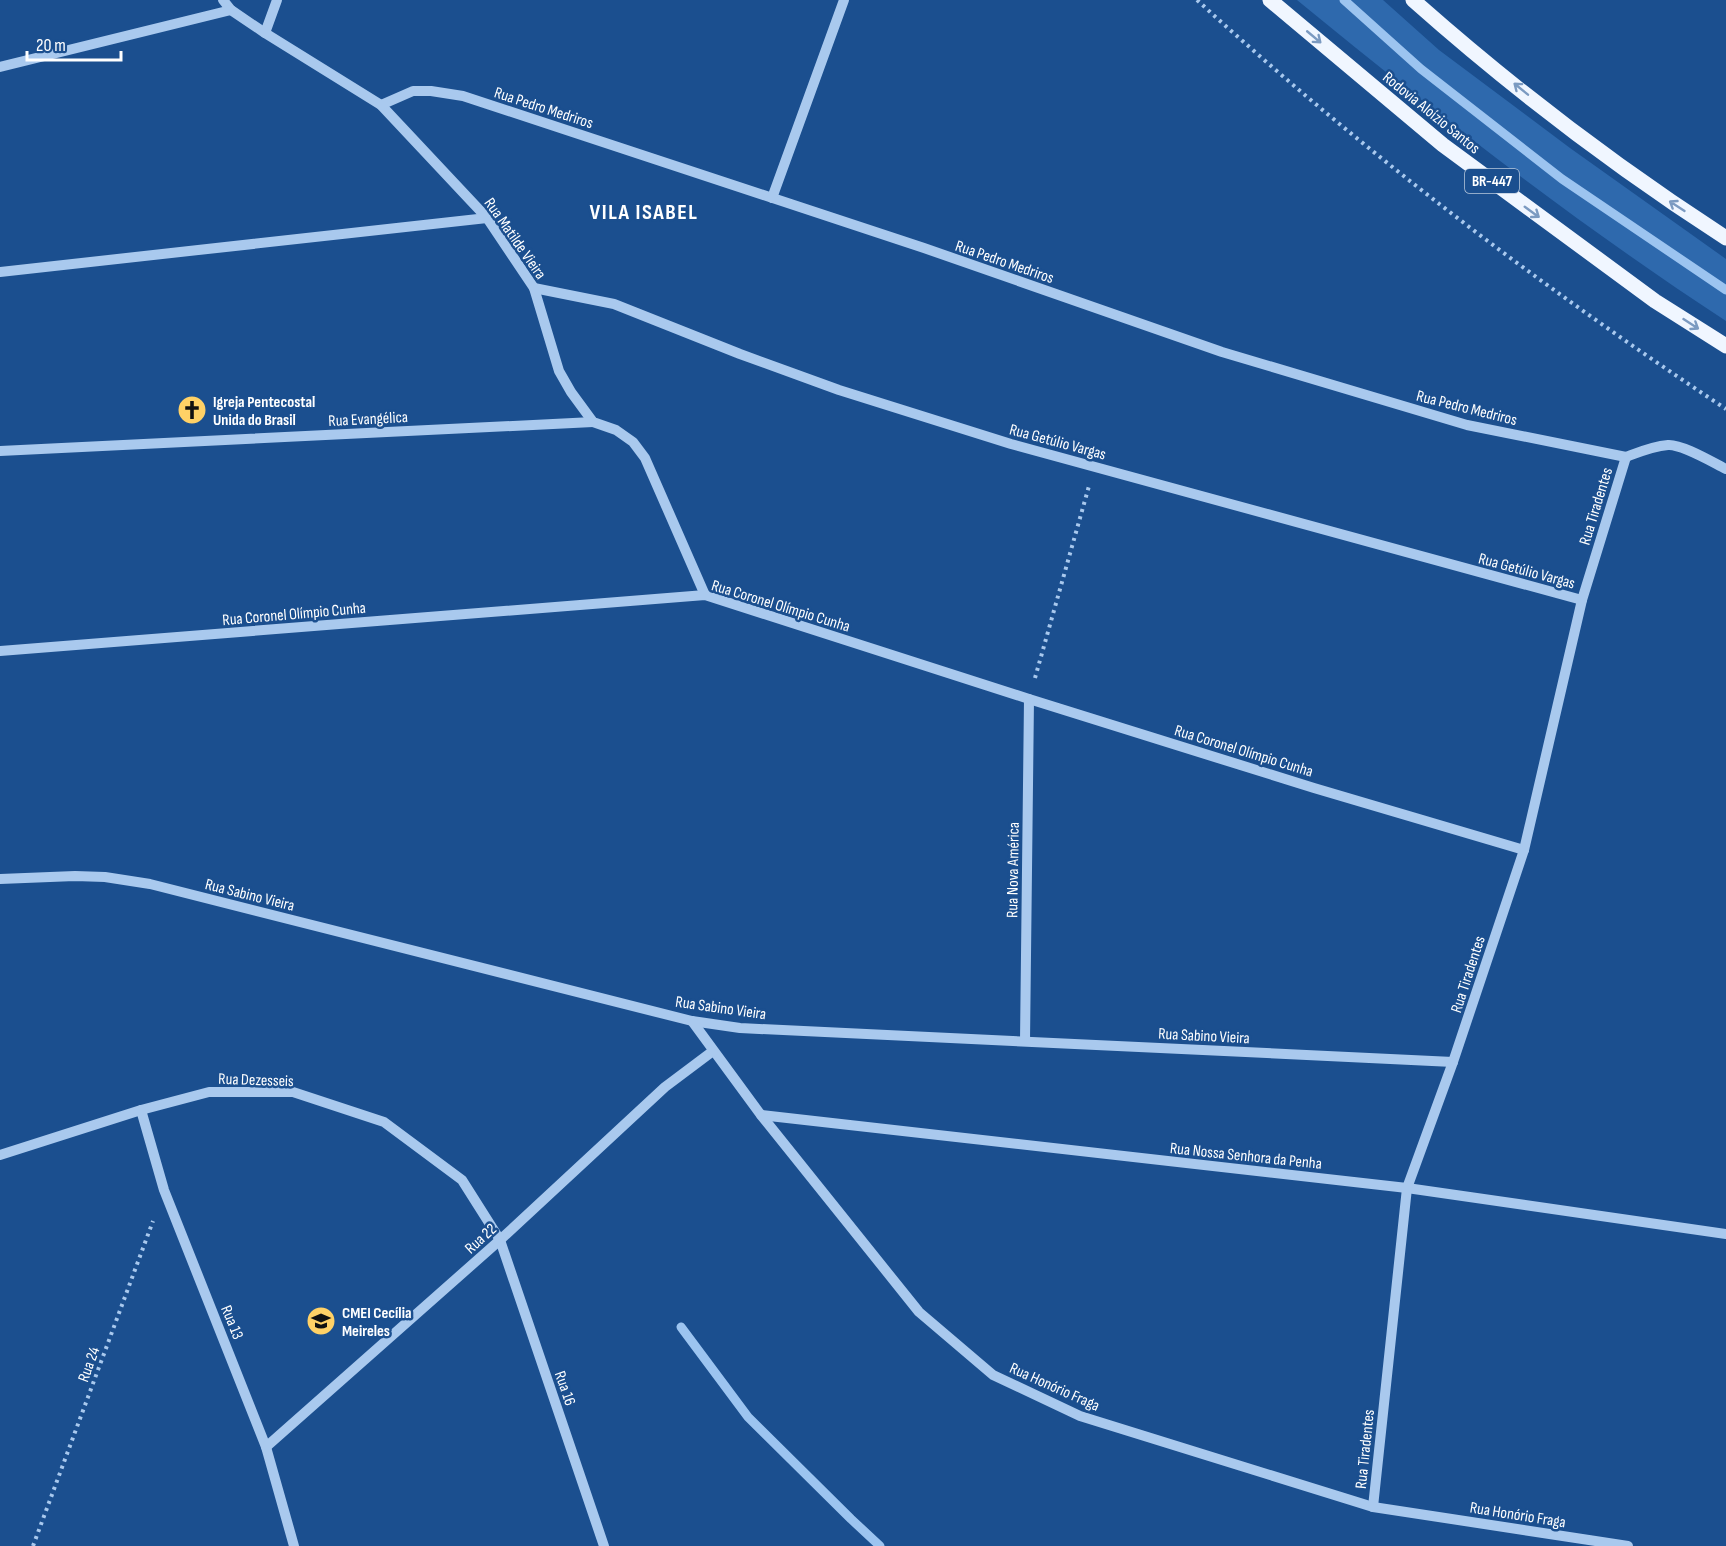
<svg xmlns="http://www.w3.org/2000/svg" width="1726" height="1546" font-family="'Sofia Sans Condensed',sans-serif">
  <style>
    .green { fill: #2e69ad }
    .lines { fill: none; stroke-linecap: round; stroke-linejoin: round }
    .stream { stroke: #9cc4f0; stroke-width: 9 }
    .path { stroke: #a9c9ee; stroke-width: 4; stroke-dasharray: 3 4.5; stroke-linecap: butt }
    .minor { stroke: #a9c9ee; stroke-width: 10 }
    .major { stroke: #f0f6ff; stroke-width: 15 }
    .oneway { stroke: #7b9ac1 }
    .labels { text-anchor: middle; stroke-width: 5; stroke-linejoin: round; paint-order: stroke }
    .shield { fill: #1b4f8f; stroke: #bbcadd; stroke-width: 1.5 }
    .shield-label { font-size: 15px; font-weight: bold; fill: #fff }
    .street-label { font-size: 16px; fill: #fff; stroke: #1b4f8f }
    .poi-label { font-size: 16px; font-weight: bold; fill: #fff; stroke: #1b4f8f; text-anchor: start }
    .district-label { font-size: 22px; font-weight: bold; letter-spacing: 1.5px; fill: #fff; stroke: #1b4f8f }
  </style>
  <rect width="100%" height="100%" fill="#1b4f8f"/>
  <path class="green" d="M1297,0H1383L1439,50L1570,148L1726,259V321C1576,223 1435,113 1297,0Z"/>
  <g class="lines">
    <g class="stream">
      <polyline points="1344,0 1421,69 1562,179 1726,290"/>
      <polyline points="681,1327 748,1417 851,1519 880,1546"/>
    </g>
    <g class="path">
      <path d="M1197,0C1362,151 1540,286 1726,409"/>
      <polyline points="1035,678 1089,486"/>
      <polyline points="33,1546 153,1221"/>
    </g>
    <g class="minor">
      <polyline points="223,0 231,10 265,33 381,105 487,218 534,288 559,371 571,392 593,422 616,430 633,442 645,458 705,595"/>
      <polyline points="265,33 277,0"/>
      <polyline points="0,67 231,10"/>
      <polyline points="381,105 413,91 431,91 463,96 924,248 1222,352 1467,425 1626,457"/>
      <polyline points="772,198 844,0"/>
      <polyline points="0,272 487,218"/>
      <polyline points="534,288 614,304 740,354 839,390 1011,444 1582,600"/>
      <polyline points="0,451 593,422"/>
      <path d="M1626,457C1639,452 1653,446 1668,445C1682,444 1712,462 1726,469"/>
      <polyline points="0,651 705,595 1029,699 1314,788 1524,850"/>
      <polyline points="0,879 75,876 105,877 150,884 692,1021 740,1028 1453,1062"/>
      <polyline points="692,1021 761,1115 919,1312 993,1375 1080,1416 1373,1507 1628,1546"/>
      <polyline points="1025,1041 1029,699"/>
      <polyline points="141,1110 164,1190 266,1447 294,1546"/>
      <polyline points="761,1115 1407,1188 1726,1234"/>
      <polyline points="0,1155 141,1110 209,1092 293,1092 384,1122 462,1180 500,1240 604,1546"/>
      <polyline points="266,1447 500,1240 665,1087 713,1051"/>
      <polyline points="1373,1507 1407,1188 1453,1062 1524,850 1582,600 1626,457"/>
    </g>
    <g class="major">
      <polyline points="1270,0 1443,145 1655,301 1726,346"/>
      <path d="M1413,0C1511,87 1616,167 1726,238"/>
    </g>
  </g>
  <defs><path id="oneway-shaft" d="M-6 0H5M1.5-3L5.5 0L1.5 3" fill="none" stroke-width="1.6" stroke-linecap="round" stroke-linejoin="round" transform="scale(1.5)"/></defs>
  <g class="oneway">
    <use href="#oneway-shaft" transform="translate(1314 37) rotate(40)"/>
    <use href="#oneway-shaft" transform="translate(1521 89) rotate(-141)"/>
    <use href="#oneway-shaft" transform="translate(1677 206) rotate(-147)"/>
    <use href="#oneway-shaft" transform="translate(1532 212) rotate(36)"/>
    <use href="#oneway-shaft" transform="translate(1691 324) rotate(33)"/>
  </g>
  <defs>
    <g id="church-disc" transform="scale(1.5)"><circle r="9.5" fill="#ffd166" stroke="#1b4f8f"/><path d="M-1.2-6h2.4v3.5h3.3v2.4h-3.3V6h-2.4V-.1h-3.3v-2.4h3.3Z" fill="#111"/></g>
    <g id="school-disc" transform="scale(1.5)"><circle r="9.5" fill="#ffd166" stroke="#1b4f8f"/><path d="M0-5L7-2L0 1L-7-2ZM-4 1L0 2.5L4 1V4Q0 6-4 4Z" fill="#111"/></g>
  </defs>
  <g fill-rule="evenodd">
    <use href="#church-disc" x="192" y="410"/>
    <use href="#school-disc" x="321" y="1321"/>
  </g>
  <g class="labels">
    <rect class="shield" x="1465" y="169" width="54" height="24" rx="4.5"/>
    <g class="shield-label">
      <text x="1492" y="186">BR-447</text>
    </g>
    <g class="street-label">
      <text transform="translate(544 107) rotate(18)" y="6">Rua Pedro Medriros</text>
      <text transform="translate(1432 112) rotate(39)" y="6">Rodovia Aloízio Santos</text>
      <text transform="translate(516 238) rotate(55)" y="6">Rua Matilde Vieira</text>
      <text transform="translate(1005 261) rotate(19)" y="6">Rua Pedro Medriros</text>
      <text transform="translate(1467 407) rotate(14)" y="6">Rua Pedro Medriros</text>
      <text transform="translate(368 418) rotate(-3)" y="6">Rua Evangélica</text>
      <text transform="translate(1058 441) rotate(15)" y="6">Rua Getúlio Vargas</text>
      <text transform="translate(1595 506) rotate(-73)" y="6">Rua Tiradentes</text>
      <text transform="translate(1527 570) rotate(15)" y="6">Rua Getúlio Vargas</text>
      <text transform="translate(781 605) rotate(17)" y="6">Rua Coronel Olímpio Cunha</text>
      <text transform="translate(294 613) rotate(-5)" y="6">Rua Coronel Olímpio Cunha</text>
      <text transform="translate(1244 750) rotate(17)" y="6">Rua Coronel Olímpio Cunha</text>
      <text transform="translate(1012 870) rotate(-89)" y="6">Rua Nova América</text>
      <text transform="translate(250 894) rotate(14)" y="6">Rua Sabino Vieira</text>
      <text transform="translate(1467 974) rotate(-72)" y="6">Rua Tiradentes</text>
      <text transform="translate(721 1007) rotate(8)" y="6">Rua Sabino Vieira</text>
      <text transform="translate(1204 1035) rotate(3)" y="6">Rua Sabino Vieira</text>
      <text transform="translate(256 1079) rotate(2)" y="6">Rua Dezesseis</text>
      <text transform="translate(1246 1155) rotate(6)" y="6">Rua Nossa Senhora da Penha</text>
      <text transform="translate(480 1238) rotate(-42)" y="6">Rua 22</text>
      <text transform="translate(233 1322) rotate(68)" y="6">Rua 13</text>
      <text transform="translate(88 1364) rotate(-70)" y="6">Rua 24</text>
      <text transform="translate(1055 1386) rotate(24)" y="6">Rua Honório Fraga</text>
      <text transform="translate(566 1388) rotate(71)" y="6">Rua 16</text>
      <text transform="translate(1364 1449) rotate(-84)" y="6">Rua Tiradentes</text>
      <text transform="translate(1518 1514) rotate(9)" y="6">Rua Honório Fraga</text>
    </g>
    <g class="poi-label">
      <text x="213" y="407">Igreja Pentecostal<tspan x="213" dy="18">Unida do Brasil</tspan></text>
      <text x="342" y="1318">CMEI Cecília<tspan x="342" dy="18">Meireles</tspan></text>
    </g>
    <g class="district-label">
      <text x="644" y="219">VILA ISABEL</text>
    </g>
  </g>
  <path d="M27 51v9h94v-9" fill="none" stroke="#ffffff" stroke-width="3"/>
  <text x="36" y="51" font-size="18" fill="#ffffff" stroke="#1b4f8f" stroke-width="4.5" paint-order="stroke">20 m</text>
</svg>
